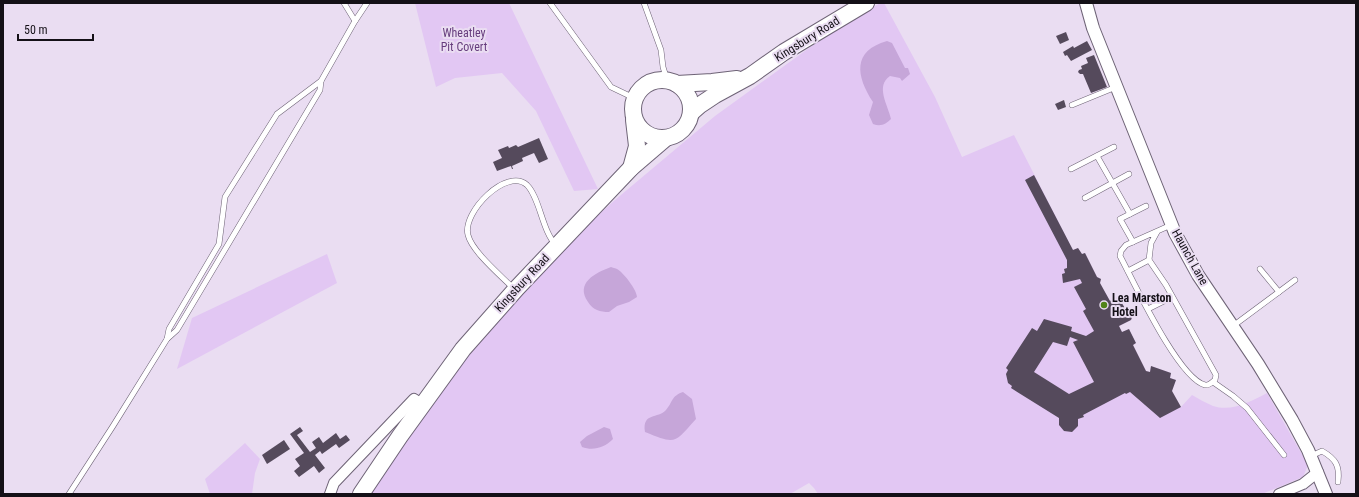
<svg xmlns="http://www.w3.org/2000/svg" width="1359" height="497" font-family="'Roboto Condensed',sans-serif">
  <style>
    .green { fill: #e2c7f3 }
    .water { fill: #c6a6d9 }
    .building { fill: #554a5c; fill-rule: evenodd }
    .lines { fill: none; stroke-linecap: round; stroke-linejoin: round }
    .service-casing { stroke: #6e6376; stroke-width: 6 }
    .minor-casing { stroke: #6e6376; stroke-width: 12 }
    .tertiary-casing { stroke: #6e6376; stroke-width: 14 }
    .primary-casing { stroke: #6e6376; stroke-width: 18 }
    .service { stroke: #fff; stroke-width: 5 }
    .minor { stroke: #fff; stroke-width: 10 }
    .tertiary { stroke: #fff; stroke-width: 12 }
    .primary { stroke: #fff; stroke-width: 16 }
    .poi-dot { fill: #518419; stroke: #eaddf2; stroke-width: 1.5 }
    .labels { text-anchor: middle; stroke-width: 4; stroke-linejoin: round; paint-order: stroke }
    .park-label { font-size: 12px; fill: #663d7d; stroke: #eaddf2 }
    .street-label { font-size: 12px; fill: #141017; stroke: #eaddf2 }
    .poi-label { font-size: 12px; font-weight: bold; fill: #141017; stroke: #eaddf2; text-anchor: start }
  </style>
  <rect width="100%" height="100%" fill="#eaddf2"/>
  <g class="green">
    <polygon points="415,3 509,3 598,189 574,191 536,111 502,73 455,78 436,87"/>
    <path d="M880,3H884L935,97L962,157L1014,135L1073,250L1078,248L1082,254L1085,253L1097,277L1101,279L1100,283L1110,301L1118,297L1128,313L1133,315L1131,320L1119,326L1122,332L1129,329L1136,343L1133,345L1146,371L1150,372L1151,366L1171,373L1170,378L1176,380L1172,391L1181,407L1192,395C1199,399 1206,403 1213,406C1232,412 1250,402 1267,393L1308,465L1303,477L1262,494H818L814,488L809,483L790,494H371L384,474L407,434L472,350L566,244L615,200L715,116L816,43Z"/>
    <polygon points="327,254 337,283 177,369 192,318"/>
    <polygon points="245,443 260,459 255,473 252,494 210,494 205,479"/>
  </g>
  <g class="water">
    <path d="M887,41L892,43L905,68H908L910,74L902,81L900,78L890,76C875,86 888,105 891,119C886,124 881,127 873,124L869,115L873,102C856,76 852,51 887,41Z"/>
    <path d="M611,267C612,268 616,268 617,269C623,272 637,290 637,297L629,302L617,306L609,312C600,312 593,310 588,302C575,283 595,273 611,267Z"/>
    <path d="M683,392L692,399L696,419C674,443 677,445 645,432C642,412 658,419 666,410C673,402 671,396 683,392Z"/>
    <path d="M604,427L610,429L613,439C604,448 593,451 582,447L580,442L587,436Z"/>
  </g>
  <g class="building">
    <polygon points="1066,32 1069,40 1060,44 1056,36"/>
    <polygon points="1087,41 1092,50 1071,61 1067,55 1065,56 1063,52 1073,46 1074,48"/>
    <polygon points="1094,55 1107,87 1091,93 1083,74 1080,74 1078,72 1079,70 1082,69 1081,66 1088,63 1086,58"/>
    <polygon points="1064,100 1066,107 1058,110 1055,104"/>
    <polygon points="539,138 548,159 539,163 534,153 522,158 523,161 512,166 513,169 512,169 511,166 497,171 493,162 502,158 498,150 508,146 509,148 516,145 518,147"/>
    <path d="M1034,175L1073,250L1078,248L1082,254L1085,253L1097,277L1101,279L1100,283L1110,301L1118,297L1128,313L1133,315L1131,320L1119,326L1122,332L1129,329L1136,343L1133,345L1146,371L1150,372L1151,366L1171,373L1170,378L1176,380L1172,391L1181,407L1160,418L1130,392L1126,394L1125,393L1083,415L1084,417L1078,419V426L1072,432L1064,431L1059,425V418L1011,388L1012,386L1008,383L1006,374L1008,370L1006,368L1032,328L1037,331L1044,319L1072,327L1071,331L1086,336L1094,331L1083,311L1086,309L1074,287L1082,283L1080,279L1063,283L1062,274L1065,273L1064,269L1067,268V260L1025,180ZM1070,337L1078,340L1073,342L1094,382L1069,394L1034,372L1053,342L1067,346Z"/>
    <polygon points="300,427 303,431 297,435 310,452 316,448 312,442 319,437 323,443 336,433 340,439 346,435 350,440 339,448 336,444 322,454 320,451 315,455 325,468 319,473 314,466 299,477 294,471 300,466 295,459 304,453 290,434"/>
    <polygon points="284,440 290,449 267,464 262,455"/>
  </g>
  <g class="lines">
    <g class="service-casing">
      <g id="service">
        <polyline points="344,3 355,21"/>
        <polyline points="550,3 611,87 634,98"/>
        <polyline points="644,3 661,50 663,67 667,80"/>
        <polyline points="1072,105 1116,87"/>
        <polyline points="1097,156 1130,214"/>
        <polyline points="1071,169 1114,147"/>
        <polyline points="1085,198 1129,174"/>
        <path d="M1157,232L1151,243L1149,260L1166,285L1216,375L1215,380C1212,382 1209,386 1205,385C1178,378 1134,282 1120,256L1121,251L1126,245L1171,225"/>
        <polyline points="1133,242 1120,219 1146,206"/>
        <polyline points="1260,269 1279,292"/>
        <polyline points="1128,271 1149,260"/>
        <path d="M516,287L511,286C499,274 472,251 468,235C462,212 507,167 527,185C540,198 542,231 556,245"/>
        <polyline points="1148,309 1172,297"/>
        <polyline points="1233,326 1295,280"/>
        <polyline points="167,339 169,329 219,244 225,197 277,114 321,81"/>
        <polyline points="1213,382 1233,396 1247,408 1284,455"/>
        <path d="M1311,456L1322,451C1336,459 1340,466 1338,482"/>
        <polyline points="69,494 113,426 167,339 177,330 320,90 321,81 355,21 367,3"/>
      </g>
    </g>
    <g class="minor-casing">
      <g id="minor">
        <polyline points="330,494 334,483 414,399 423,405"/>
        <polyline points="1279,494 1303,484 1318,472"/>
      </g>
    </g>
    <g class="tertiary-casing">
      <polyline id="tertiary" points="1086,3 1093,28 1175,233 1198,275 1258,364 1292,420 1308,450 1326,494"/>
    </g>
    <g class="primary-casing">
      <g id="primary">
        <circle cx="662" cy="109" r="29"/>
        <polyline points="677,84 712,82 737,79"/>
        <polyline points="692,112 700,105 715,95 750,76 784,52 866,3"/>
        <polyline points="631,168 637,146 634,120"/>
        <polyline points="361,494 400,436 463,349 517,288 631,168 666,138"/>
      </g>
    </g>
    <use href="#service" class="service"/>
    <use href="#minor" class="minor"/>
    <use href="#tertiary" class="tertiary"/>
    <use href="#primary" class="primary"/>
  </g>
  <circle class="poi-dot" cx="1104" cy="305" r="4"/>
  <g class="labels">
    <g class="park-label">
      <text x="464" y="37">Wheatley<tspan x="464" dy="14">Pit Covert</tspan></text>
    </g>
    <g class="street-label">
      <text transform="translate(807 39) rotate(-32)" y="4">Kingsbury Road</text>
      <text transform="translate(1190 257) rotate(61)" y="4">Haunch Lane</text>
      <text transform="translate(522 283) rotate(-47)" y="4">Kingsbury Road</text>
    </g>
    <g class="poi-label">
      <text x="1112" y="302">Lea Marston<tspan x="1112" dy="14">Hotel</tspan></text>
    </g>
  </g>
  <rect width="1359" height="497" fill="none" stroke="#141017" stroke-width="8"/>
  <path d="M18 34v6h75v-6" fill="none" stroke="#141017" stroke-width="2"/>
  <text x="24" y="34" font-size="12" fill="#141017" stroke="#eaddf2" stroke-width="3" paint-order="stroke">50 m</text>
</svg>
